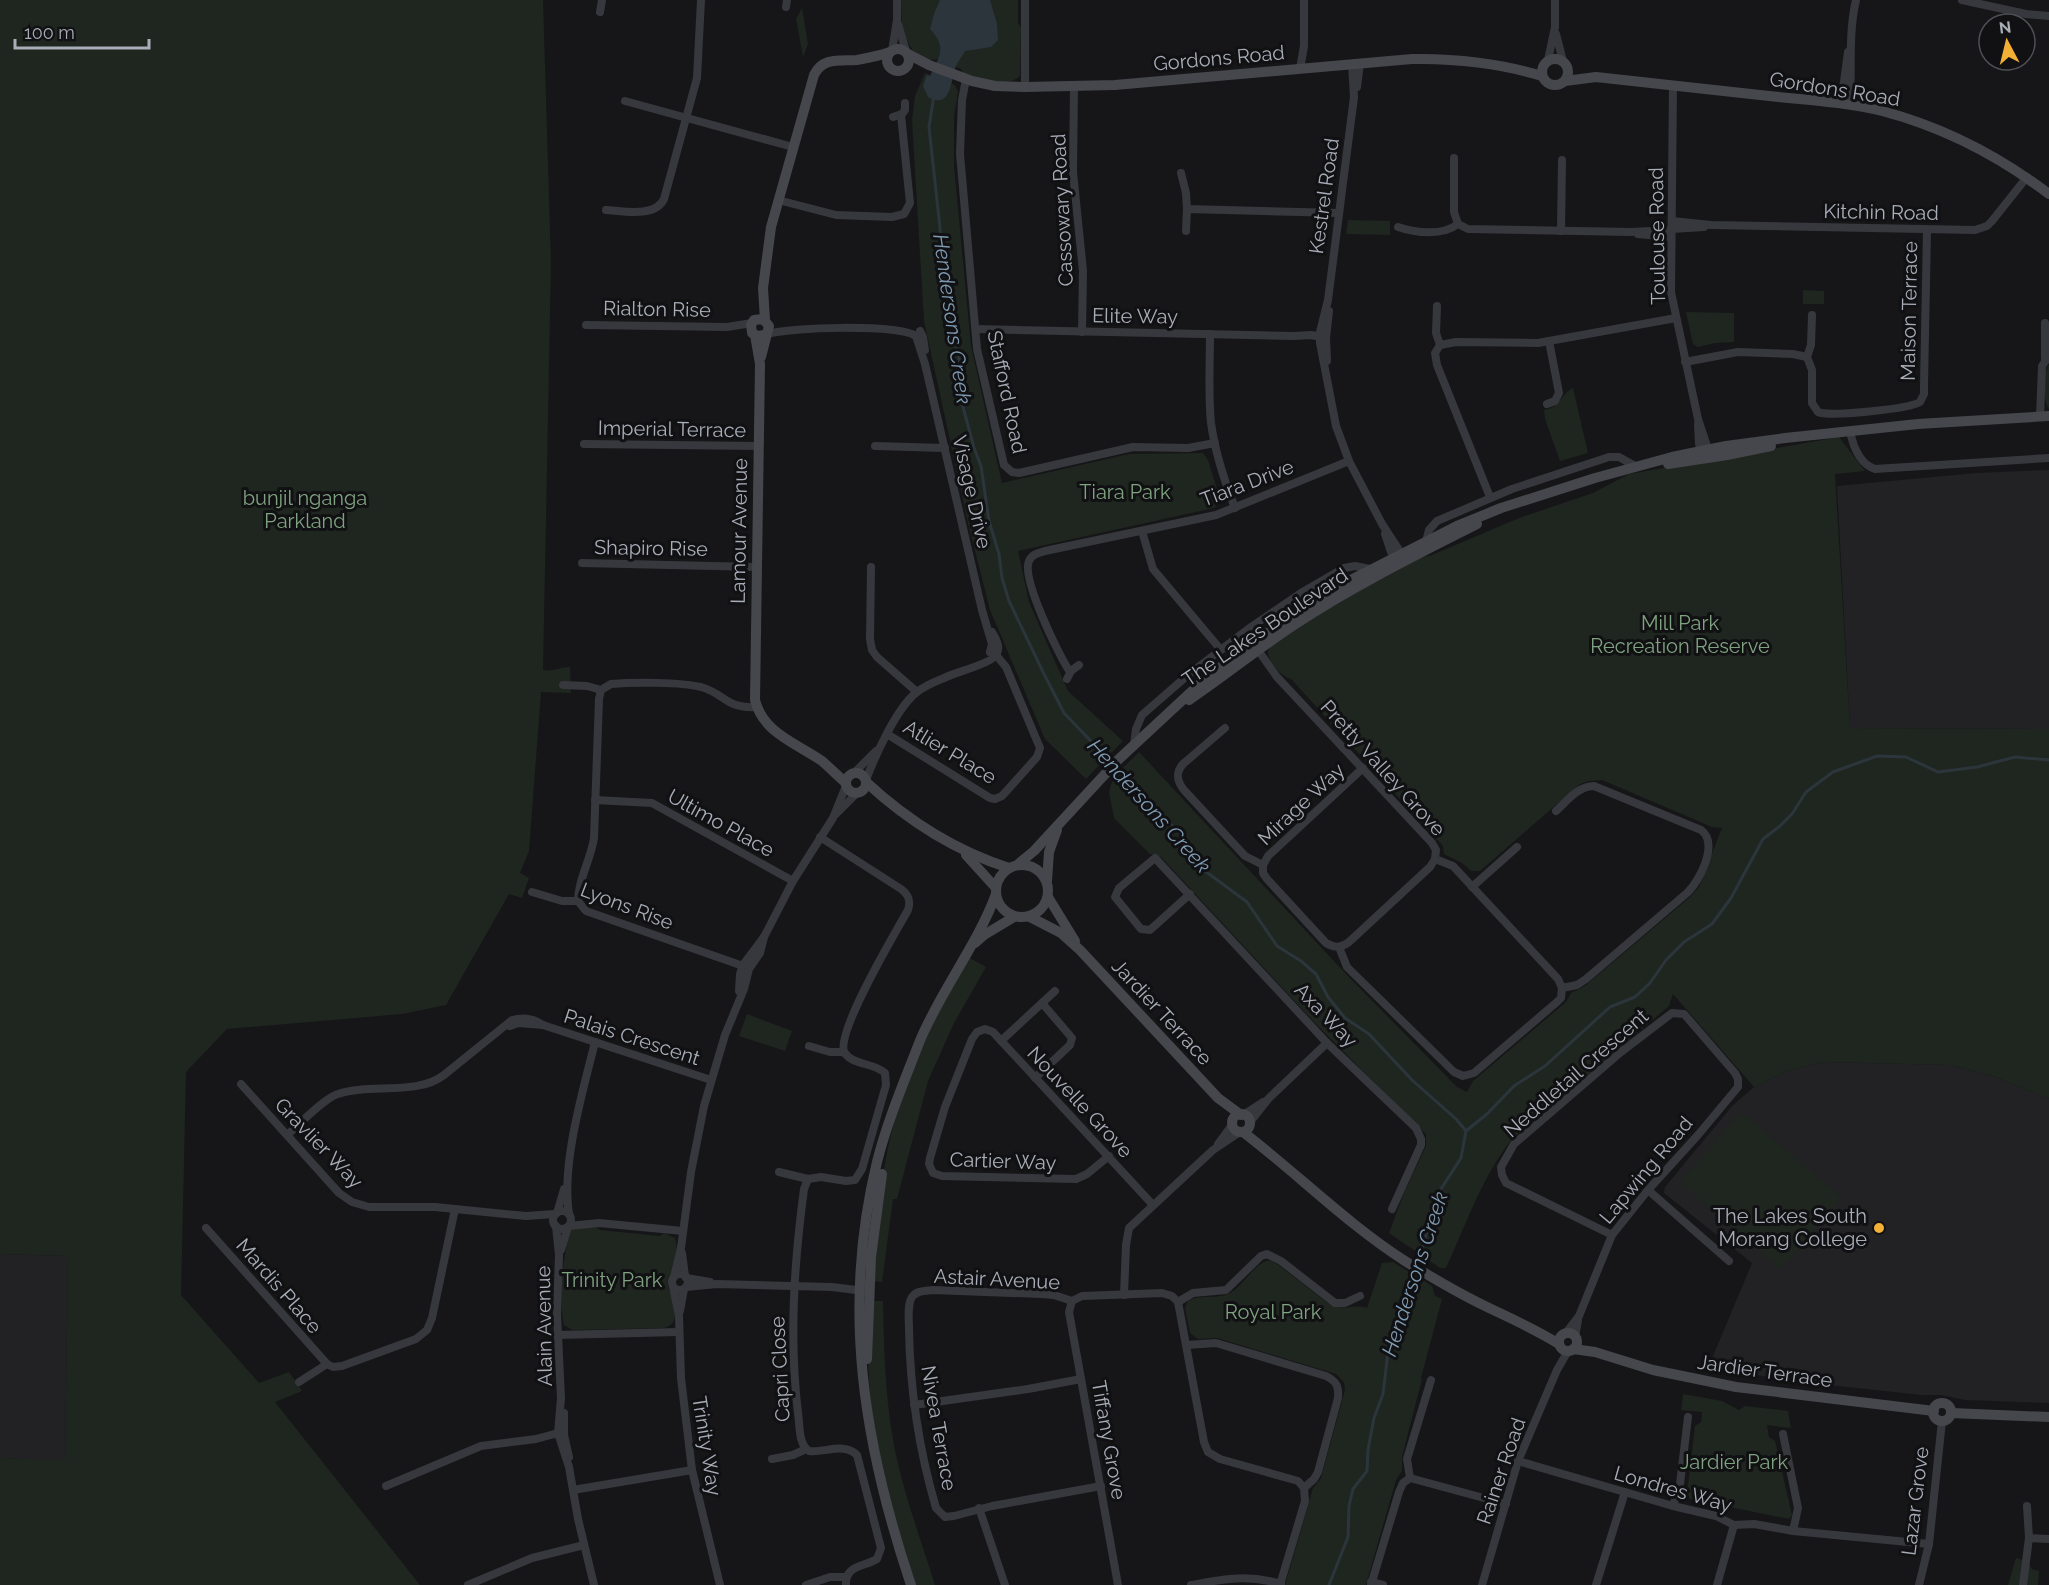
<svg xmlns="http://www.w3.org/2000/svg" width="2049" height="1585" font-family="Raleway,sans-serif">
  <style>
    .built { fill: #222225 }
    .green { fill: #1e261f }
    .water { fill: #2c353c }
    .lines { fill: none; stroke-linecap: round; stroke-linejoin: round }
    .stream { stroke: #2c353c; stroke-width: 3 }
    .street { stroke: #37383d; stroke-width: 8 }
    .secondary { stroke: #45474d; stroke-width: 10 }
    .poi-dot { fill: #f2b134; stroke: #111113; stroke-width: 2 }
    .labels { text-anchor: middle; stroke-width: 6; stroke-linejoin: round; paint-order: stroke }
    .street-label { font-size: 20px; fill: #a8adb8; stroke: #111113 }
    .park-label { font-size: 20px; fill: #7fa381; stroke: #111113 }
    .poi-label { font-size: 20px; fill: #a8adb8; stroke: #111113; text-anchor: end }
    .water-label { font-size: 21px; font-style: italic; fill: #7f9bb3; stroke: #111113 }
  </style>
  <rect width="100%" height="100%" fill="#161618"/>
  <g class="built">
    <polygon points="2049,470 2049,729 1850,728 1837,486 1976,473"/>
    <polygon points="1824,1062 1951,1065 1996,1077 2049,1099 2049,1403 1965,1400 1941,1395 1922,1395 1810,1383 1708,1368 1752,1263 1664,1193 1665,1187 1733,1105 1754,1087 1786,1071"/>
    <polygon points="0,1254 68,1256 65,1461 0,1458"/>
  </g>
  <g class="green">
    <path d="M0,0H543L551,263L543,670C553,672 560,667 570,667L571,693L541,692L529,851L520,873L529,878L522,898L509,894L446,1005L402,1014L227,1029L186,1072L181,1295L259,1383L289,1372L302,1391L275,1402L420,1585H0V1458L65,1460L68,1256L0,1254Z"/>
    <path d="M901,0H1018V23L1021,27L1020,76C1007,89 978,77 963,73L961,69L939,59L929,60L912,50L902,29Z"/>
    <polygon points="802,8 808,44 803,57 796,19"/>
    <polygon points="925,73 955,85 958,92 954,116 954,166 971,346 1002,483 1129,454 1203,453 1208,460 1221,502 1214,508 1018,551 1029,602 1068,691 1123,741 1086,779 1045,739 990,610 968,523 924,321 912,120 915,96"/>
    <polygon points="1348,220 1390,221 1390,235 1346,234"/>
    <polygon points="1803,290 1824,291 1824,304 1803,304"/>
    <polygon points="1686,312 1734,313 1734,342 1715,343 1698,347 1693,344"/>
    <path d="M2049,364V409C2042,399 2043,374 2049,364Z"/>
    <path d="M1573,388L1588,453L1560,461L1545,419L1544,410C1562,407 1560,394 1573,388Z"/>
    <path d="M1839,437L1865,471L1835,474L1850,728L2049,729V1099L1996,1077L1951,1065L1824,1062L1786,1071L1754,1087L1673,994L1669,1006L1511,1140C1482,1178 1466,1224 1446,1268H1440L1389,1233L1404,1193L1426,1146V1134L1314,1022L1161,857L1150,854L1114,818L1109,792L1113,778L1139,752L1346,974L1457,1087L1467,1092L1473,1081L1566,1002L1571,993L1585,986L1690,897L1699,887L1722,828L1712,827L1602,780L1590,781L1580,784L1480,871H1471L1462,863L1444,854L1443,846L1291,679C1282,677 1267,661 1268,651C1269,647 1271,645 1273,642L1411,560L1432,555L1519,518L1593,493L1629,474Z"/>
    <path d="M968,957L986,967L954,1023L928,1081L897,1199H893L882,1282L872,1281C876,1237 879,1191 888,1148C902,1080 935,1017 968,957Z"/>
    <polygon points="747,1014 792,1031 785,1051 739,1036"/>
    <polygon points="1741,1112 1842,1198 1781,1269 1680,1183"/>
    <path d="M594,1226L600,1230L660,1236L664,1233L675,1238C678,1246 677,1263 673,1270C670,1276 670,1273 668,1279C665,1291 688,1322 664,1328L573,1330L564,1325C558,1300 563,1254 571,1229Z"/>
    <path d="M1269,1260L1277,1264L1329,1304C1346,1312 1352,1303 1367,1308L1382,1263L1393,1262L1432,1286L1435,1296L1442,1299L1421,1378L1422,1379L1402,1457V1471L1396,1480L1366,1585H1285L1313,1488L1321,1478L1345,1390L1344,1382L1336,1374L1217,1338L1198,1339L1190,1333L1185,1308L1188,1301C1202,1293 1219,1301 1233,1291C1246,1282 1254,1264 1269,1260Z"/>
    <path d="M871,1301H883C884,1346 885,1390 892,1434C900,1484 920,1537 935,1585H916C894,1518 872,1450 869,1379C867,1353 870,1327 871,1301Z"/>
    <polygon points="1683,1394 1722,1401 1739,1410 1745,1406 1788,1411 1791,1428 1767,1425 1769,1437 1775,1441 1792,1515 1789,1519 1690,1499 1687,1494 1695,1426 1701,1422 1702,1412 1681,1410"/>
    <polygon points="2016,1558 2027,1561 2032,1569 2039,1571 2038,1585 2008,1585"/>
  </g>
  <path class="water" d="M940,0H990L997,24L998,40L991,47L965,51C962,57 957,62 955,69C951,82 950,110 928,97L923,86L927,75L930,76C940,56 947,47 930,29L934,14Z"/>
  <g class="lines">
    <g class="stream">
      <polyline points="934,95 929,127 940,228 942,273 950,328 959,354 958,388 974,448 981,466 989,521 999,554 1002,578 1009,601 1043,672 1064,713 1185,839 1205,871 1247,902 1277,946 1301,961 1316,974 1328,997 1345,1018 1369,1034 1412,1080 1456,1119 1466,1131 1461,1158 1439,1192 1417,1265"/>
      <polyline points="1466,1131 1487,1114 1514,1086 1545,1066 1610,1007 1635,997 1650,983 1666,960 1684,942 1712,924 1731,898 1763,839 1780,826 1792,814 1806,792 1833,772 1877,756 1906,757 1938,772 1977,767 2015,757 2049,760"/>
      <polyline points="1329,1585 1348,1537 1349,1506 1353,1489 1367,1471 1368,1450 1374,1418 1383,1394 1388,1352 1408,1309 1410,1281 1414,1271"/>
    </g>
    <g class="street">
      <polyline points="1962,0 2026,14 2049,16"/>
      <polyline points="786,7 787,0"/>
      <polyline points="600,12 602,0"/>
      <polyline points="898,24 906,51"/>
      <polyline points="1556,34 1563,61"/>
      <polyline points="892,51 897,20 897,0"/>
      <polyline points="1548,60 1555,27 1555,0"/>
      <polyline points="1352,64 1354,97 1328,300 1320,332 1320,343 1336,426 1349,461 1382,524 1399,550 1401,558"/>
      <polyline points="1300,69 1304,46 1304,0"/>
      <polyline points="966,79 962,100 960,154 977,349 1004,465 1012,472 1019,473 1133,447 1188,448 1215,443"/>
      <polyline points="1673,85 1671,292 1698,419 1707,446 1707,454"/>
      <polyline points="1074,86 1073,172 1083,271 1082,332"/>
      <polyline points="1025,87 1025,0"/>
      <polyline points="1357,87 1360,63"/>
      <polyline points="625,101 793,147"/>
      <polyline points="1841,104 1848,52"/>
      <path d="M1850,105C1852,70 1848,34 1856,0"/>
      <polyline points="893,117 902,114 905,110 905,103"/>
      <polyline points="1454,158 1454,212 1458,224"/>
      <polyline points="1181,173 1186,193 1187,209 1338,213"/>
      <polyline points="778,200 836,215 892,217 904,214 910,203 901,115"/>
      <path d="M606,210C623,211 655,218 664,199L697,78L701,0"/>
      <polyline points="1672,221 1711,225 1975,230 1987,226 1992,221 2027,177"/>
      <path d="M1398,227C1415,233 1443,236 1458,224L1468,229L1631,232L1671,230"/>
      <polyline points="1671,229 1704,227"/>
      <polyline points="1186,231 1187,209"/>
      <polyline points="1561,231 1562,160"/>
      <polyline points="1638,234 1671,237"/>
      <polyline points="1437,306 1436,333 1440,345"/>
      <path d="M1812,315L1811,345L1807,357L1812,370V403L1818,412C1829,417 1909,409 1920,402L1924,394V386L1927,230"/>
      <polyline points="2045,323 2045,358"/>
      <polyline points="586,325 727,327 752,323"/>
      <polyline points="976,329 1294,336 1311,335 1326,338"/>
      <polyline points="920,331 923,337 925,350"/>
      <path d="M767,334C790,327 897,324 916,336"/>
      <path d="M1210,334C1210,363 1208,393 1211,423C1215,452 1224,480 1235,508"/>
      <polyline points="916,336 925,364 982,610 992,644 990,652"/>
      <polyline points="1327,361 1326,338 1329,311"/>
      <polyline points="1685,362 1738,352 1793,354 1807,357"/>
      <polyline points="1547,404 1555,401 1559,393 1549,341"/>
      <polyline points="2040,417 2042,366 2049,356"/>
      <polyline points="1698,424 1699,444 1705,455"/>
      <path d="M1850,431C1853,446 1860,464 1875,469L2049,458"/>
      <polyline points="584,444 758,446"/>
      <polyline points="875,446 945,448"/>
      <polyline points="1490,497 1437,365 1435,353 1440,345 1456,342 1538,343 1676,318"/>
      <polyline points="1142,531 1153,569 1221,650"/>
      <polyline points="1385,534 1391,552 1399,560"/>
      <polyline points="1425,545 1429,530 1437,521 1512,489 1609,457 1619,457 1637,467"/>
      <polyline points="582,563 756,567"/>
      <polyline points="871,567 870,639 872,650 877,657 917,692"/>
      <polyline points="1255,646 1277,677 1432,843 1436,850 1435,859 1453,866 1558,979 1562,988"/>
      <path d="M1070,672C1059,656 1021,578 1029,561C1032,554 1039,553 1045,551L1216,515L1349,461"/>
      <polyline points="1067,679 1071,671 1079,665"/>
      <path d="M563,685L587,686L601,690L611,684C634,682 680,682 701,687C726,694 725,709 757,707"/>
      <path d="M1225,728L1183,764C1175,773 1177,781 1184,790L1245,856L1263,865"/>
      <polyline points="887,734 990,798 995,799 1002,796 1037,757 1040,748 1006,667 996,655 990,652"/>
      <polyline points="1134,745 1136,729 1142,715 1188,675 1251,627 1301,593 1344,568 1355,566 1370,569"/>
      <polyline points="854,773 876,751"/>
      <path d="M866,780C875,756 897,707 917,692C927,684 940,680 951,675C961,671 988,664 994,657C1002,650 997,640 992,632"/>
      <polyline points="595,800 652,803 793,881"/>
      <polyline points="836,814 857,793"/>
      <path d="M820,837L901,889C909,895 911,901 908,910C895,933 837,1030 844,1052"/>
      <path d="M1263,865V873L1267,879L1326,943C1334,948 1341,948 1349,942L1430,867L1435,859"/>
      <polyline points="1263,865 1268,856 1363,768"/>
      <polyline points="1472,887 1517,847"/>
      <polyline points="532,892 562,901 578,901 586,911 746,967"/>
      <polyline points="1190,894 1150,930 1141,929 1115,897 1119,888 1155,858 1327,1043 1416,1128 1421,1139 1421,1145 1392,1209"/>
      <path d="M578,901C578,880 591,859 594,838L599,699L601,690"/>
      <path d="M1339,947L1347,967L1454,1072L1463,1076L1474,1073L1557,1002L1561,998L1562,988L1577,985L1586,979L1687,893C1700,881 1719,843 1701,830L1594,786C1578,786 1567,801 1556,811"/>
      <polyline points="739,991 740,974 743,965 764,937 793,881 833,818 846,786"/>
      <polyline points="1042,1003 1055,991"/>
      <polyline points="510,1026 518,1023 543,1025 711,1080"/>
      <polyline points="1001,1041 1042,1003 1072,1038 1070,1045 1035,1078"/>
      <polyline points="241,1084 339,1193 352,1202 369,1207 435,1207 526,1216 555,1214"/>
      <polyline points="1243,1115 1263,1102"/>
      <polyline points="1250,1122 1269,1098 1327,1043"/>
      <path d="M287,1135C299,1125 324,1098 338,1094C370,1083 417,1096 444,1075L512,1020C523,1017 533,1018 543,1025"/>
      <polyline points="1218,1144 1232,1125"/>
      <polyline points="1109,1156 1087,1174 1076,1179 942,1176 933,1173 929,1164 930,1158 945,1107 972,1039 977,1032 985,1029 993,1032 1153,1205"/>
      <path d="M779,1172L808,1179L821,1177L846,1181L855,1180L862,1169L886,1085L885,1073C873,1062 853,1066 844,1052H830L809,1046"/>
      <path d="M808,1179L804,1189C794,1264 789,1338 798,1413C800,1425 798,1444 809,1451C825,1453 844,1442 857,1455L881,1548L877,1559C864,1567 845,1565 846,1585"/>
      <polyline points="1648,1190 1729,1261"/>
      <circle cx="562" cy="1220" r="9"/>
      <polyline points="557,1213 564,1189"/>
      <path d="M569,1214C561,1164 583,1091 595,1042"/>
      <polyline points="556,1226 559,1255 557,1314 561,1398 558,1433 569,1467 578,1519 594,1585"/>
      <polyline points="569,1226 599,1223 683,1231"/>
      <polyline points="206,1228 327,1364"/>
      <polyline points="561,1250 568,1227"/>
      <polyline points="682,1253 685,1276"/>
      <circle cx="680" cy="1282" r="8"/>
      <polyline points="674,1277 681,1248 691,1172 704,1106 725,1035 744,989 749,969 760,953 764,937"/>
      <polyline points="686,1278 710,1282"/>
      <polyline points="673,1287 679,1316 681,1378 692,1470 720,1585"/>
      <polyline points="686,1287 717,1284 832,1287 864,1291"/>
      <polyline points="1124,1295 1126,1245 1129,1228 1213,1150 1240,1132"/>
      <path d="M1072,1301L1054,1295L1041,1294L933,1290C926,1291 917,1290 912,1297C907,1305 909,1319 909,1329C910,1390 919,1450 936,1508L945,1517L954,1516L992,1506L1101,1486"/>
      <polyline points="1072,1301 1069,1312 1118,1585"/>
      <polyline points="1072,1301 1082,1296 1162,1293 1172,1296 1178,1302"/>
      <polyline points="1178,1302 1204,1442 1208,1452 1220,1459 1298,1481 1304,1488 1305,1501 1280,1585"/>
      <polyline points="1178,1302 1193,1293 1226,1290 1261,1256 1267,1254 1281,1261 1335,1303 1345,1303 1360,1296"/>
      <polyline points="680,1311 684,1289"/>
      <polyline points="1566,1333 1579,1316 1612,1235 1648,1190 1698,1135 1738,1087 1738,1079 1735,1073 1684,1014 1672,1013 1621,1052 1514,1144 1501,1167 1502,1175 1506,1183 1612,1235"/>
      <polyline points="557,1335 679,1332"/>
      <polyline points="1575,1337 1578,1320"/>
      <path d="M1187,1345L1216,1343L1326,1376C1336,1381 1339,1386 1338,1398L1318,1472L1314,1479L1304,1488"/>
      <polyline points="299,1382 327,1364 333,1367 342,1366 416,1339 427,1330 432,1318 455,1209"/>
      <polyline points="914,1405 1028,1389 1081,1379"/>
      <polyline points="564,1413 564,1435 569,1457"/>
      <polyline points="1783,1434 1798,1508 1793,1531"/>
      <polyline points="772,1459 793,1455 806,1449"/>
      <polyline points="1518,1461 1673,1506 1716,1516 1734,1525 1754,1524 1793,1531 1929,1544"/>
      <polyline points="1410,1478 1506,1504"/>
      <polyline points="386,1486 481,1446 536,1439 558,1433 564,1435"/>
      <polyline points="573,1490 692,1470"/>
      <polyline points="1673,1506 1680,1484 1688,1417"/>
      <polyline points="979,1508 1005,1585"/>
      <polyline points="2029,1538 2049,1539"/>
      <polyline points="1371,1582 1383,1585"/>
      <polyline points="468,1585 532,1558 584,1545"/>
      <polyline points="806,1585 830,1577 846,1577"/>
      <path d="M1191,1585C1224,1579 1248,1574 1281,1584"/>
      <polyline points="1371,1585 1399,1492 1403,1483 1410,1478 1407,1459 1431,1380"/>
      <polyline points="1482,1585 1518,1461 1557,1370 1568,1351"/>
      <polyline points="1596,1585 1625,1492"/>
      <polyline points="1717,1585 1734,1525"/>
      <polyline points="1919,1585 1929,1544 1942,1421"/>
      <polyline points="2023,1585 2029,1538 2027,1506"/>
    </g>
    <g class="secondary">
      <circle cx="898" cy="60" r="11"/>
      <path d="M908,54L929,65L972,81L995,86L1025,87L1115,85L1412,59C1454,58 1503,64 1542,76"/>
      <circle cx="1555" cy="72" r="13"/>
      <path d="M1565,81L1596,77C1654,83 1711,90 1769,96C1807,100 1845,102 1882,111C1943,127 1999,156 2049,194"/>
      <path d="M765,320L763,288L771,227L814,75C823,57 839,61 857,60C868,58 879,56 890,52"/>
      <path d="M755,335L760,364L755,700C763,733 796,743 822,761C830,768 838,776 846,783"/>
      <polyline points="761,357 769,326 763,319 754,320 751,325 752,333 757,336 765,335"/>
      <polyline points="1668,464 1727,455 1771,446"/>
      <path d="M1189,700C1226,675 1260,647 1297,623C1355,585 1416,555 1477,524"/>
      <circle cx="856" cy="783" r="10"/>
      <path d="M866,782C907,820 956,851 1009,868"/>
      <polyline points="966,855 996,888"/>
      <circle cx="1022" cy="891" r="26"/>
      <polyline points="1017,865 1034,851 1119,759 1203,681 1252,643 1347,582 1457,526 1501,508 1595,478 1672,457 1726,446 1785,438 1918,424 2049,416"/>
      <polyline points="1047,881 1049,852 1057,830"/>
      <polyline points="1048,897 1075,941"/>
      <polyline points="1030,917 1061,933 1080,950 1218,1098 1241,1115"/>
      <polyline points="975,943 984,935 1014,917"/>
      <circle cx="1241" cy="1123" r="9"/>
      <path d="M1243,1132C1298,1174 1346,1223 1405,1261C1431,1277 1458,1293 1485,1306C1510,1318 1535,1329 1559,1344"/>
      <circle cx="1568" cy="1342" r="9"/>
      <polyline points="1573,1349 1595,1352 1653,1370 1736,1387 1934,1411"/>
      <polyline points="867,1359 871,1257 882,1174"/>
      <circle cx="1942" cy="1412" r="9"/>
      <polyline points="1951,1413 2049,1417"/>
      <path d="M911,1585C864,1445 841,1309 877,1162C887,1122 904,1082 919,1043C940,991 977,946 996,894"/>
    </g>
  </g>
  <circle class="poi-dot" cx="1879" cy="1228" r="6"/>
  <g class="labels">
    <g class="street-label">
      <text transform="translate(1219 58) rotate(-5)" y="7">Gordons Road</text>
      <text transform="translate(1835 89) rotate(9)" y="7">Gordons Road</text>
      <text transform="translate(1324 196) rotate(-82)" y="7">Kestrel Road</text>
      <text transform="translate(1062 210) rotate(-93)" y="7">Cassowary Road</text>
      <text transform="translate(1881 212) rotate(1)" y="7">Kitchin Road</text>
      <text transform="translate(1657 236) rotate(-91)" y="7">Toulouse Road</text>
      <text transform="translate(657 309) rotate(1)" y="7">Rialton Rise</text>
      <text transform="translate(1909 311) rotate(-89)" y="7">Maison Terrace</text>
      <text transform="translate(1135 316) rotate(1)" y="7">Elite Way</text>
      <text transform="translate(1007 392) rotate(78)" y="7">Stafford Road</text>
      <text transform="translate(672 429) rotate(1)" y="7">Imperial Terrace</text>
      <text transform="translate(1247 483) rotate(-21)" y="7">Tiara Drive</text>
      <text transform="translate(972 492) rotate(77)" y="7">Visage Drive</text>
      <text transform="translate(739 531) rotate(-89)" y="7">Lamour Avenue</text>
      <text transform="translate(651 548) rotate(1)" y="7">Shapiro Rise</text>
      <text transform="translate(1265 627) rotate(-34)" y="7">The Lakes Boulevard</text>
      <text transform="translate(950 752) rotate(31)" y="7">Atlier Place</text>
      <text transform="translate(1383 768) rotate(48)" y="7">Pretty Valley Grove</text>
      <text transform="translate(1301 804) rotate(-43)" y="7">Mirage Way</text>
      <text transform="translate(721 823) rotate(29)" y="7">Ultimo Place</text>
      <text transform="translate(627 906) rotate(21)" y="7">Lyons Rise</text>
      <text transform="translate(1162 1012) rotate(47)" y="7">Jardier Terrace</text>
      <text transform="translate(1326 1015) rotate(46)" y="7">Axa Way</text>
      <text transform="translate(632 1037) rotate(18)" y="7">Palais Crescent</text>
      <text transform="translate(1576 1073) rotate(-41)" y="7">Neddletail Crescent</text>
      <text transform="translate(1080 1102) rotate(47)" y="7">Nouvelle Grove</text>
      <text transform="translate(319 1143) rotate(46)" y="7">Gravlier Way</text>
      <text transform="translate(1003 1161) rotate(2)" y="7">Cartier Way</text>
      <text transform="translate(1646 1170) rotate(-50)" y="7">Lapwing Road</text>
      <text transform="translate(997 1279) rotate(3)" y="7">Astair Avenue</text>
      <text transform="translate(279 1286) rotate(49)" y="7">Mardis Place</text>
      <text transform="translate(544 1326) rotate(-91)" y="7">Alain Avenue</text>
      <text transform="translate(780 1369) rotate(-93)" y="7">Capri Close</text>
      <text transform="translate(1765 1371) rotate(8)" y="7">Jardier Terrace</text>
      <text transform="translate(939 1428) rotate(80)" y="7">Nivea Terrace</text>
      <text transform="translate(1109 1440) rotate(80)" y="7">Tiffany Grove</text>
      <text transform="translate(707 1446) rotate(81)" y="7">Trinity Way</text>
      <text transform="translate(1501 1471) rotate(-71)" y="7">Rainer Road</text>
      <text transform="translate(1673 1489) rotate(16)" y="7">Londres Way</text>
      <text transform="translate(1915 1501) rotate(-83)" y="7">Lazar Grove</text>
    </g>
    <g class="park-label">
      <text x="1125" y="499">Tiara Park</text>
      <text x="305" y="505">bunjil nganga<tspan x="305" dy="23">Parkland</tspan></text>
      <text x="1680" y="630">Mill Park<tspan x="1680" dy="23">Recreation Reserve</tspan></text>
      <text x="612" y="1287">Trinity Park</text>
      <text x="1273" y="1319">Royal Park</text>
      <text x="1734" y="1469">Jardier Park</text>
    </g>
    <g class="poi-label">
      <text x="1867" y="1223">The Lakes South<tspan x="1867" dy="23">Morang College</tspan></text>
    </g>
    <g class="water-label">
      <text transform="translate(952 319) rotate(82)" y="7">Hendersons Creek</text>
      <text transform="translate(1149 806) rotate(48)" y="7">Hendersons Creek</text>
      <text transform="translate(1415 1274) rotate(-72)" y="7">Hendersons Creek</text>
    </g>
  </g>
  <g transform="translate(2007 42) rotate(353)"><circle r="28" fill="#111113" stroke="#4d4f55" stroke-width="1.5"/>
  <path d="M0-4.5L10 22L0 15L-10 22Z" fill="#f2b134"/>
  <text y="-9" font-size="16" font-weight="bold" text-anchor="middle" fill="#a8adb8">N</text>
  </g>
  <path d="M15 39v9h134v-9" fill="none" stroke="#a8adb8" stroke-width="3"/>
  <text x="24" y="39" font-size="18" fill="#a8adb8" stroke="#111113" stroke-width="4.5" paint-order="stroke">100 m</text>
</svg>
